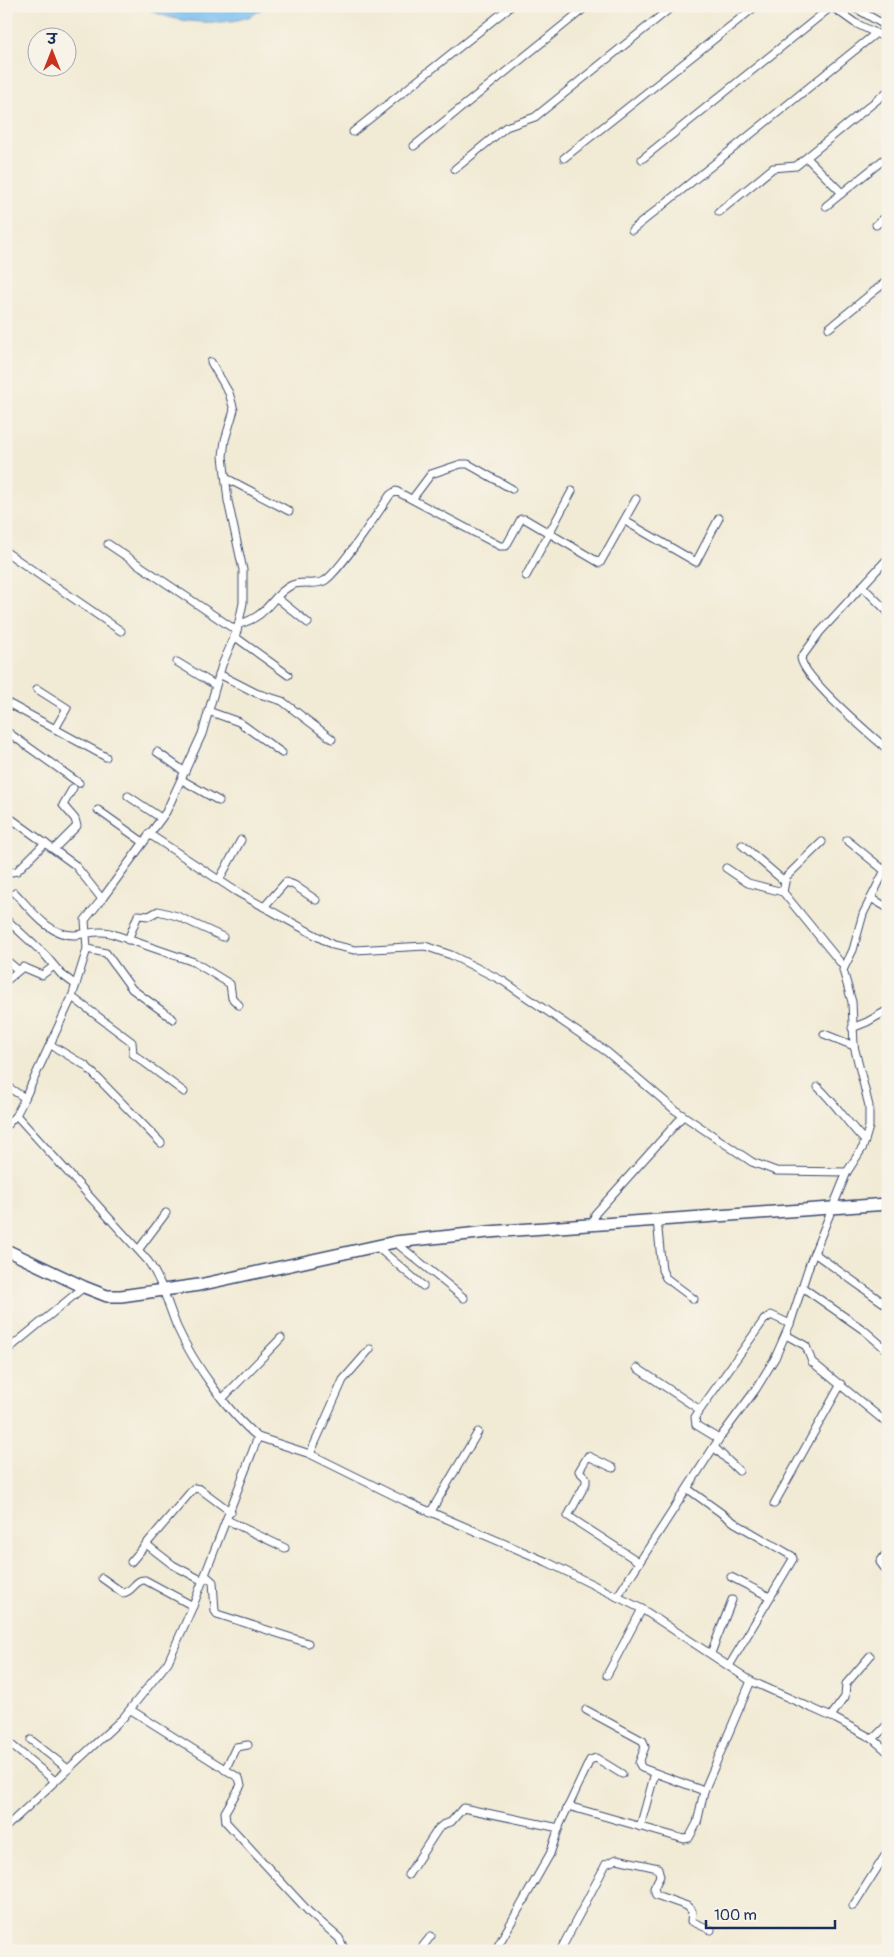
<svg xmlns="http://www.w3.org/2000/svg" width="894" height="1957" font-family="Pangolin,'Playpen Sans Deva',sans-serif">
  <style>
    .water { fill: #78bff0; stroke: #4a77a7 }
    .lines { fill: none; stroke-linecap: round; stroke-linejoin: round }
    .minor-casing { stroke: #3b4b70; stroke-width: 9 }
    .trunk-casing { stroke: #3b4b70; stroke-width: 14 }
    .minor { stroke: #fff; stroke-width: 7 }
    .trunk { stroke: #fff; stroke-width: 11 }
  </style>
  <rect width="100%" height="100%" fill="#f7f3e8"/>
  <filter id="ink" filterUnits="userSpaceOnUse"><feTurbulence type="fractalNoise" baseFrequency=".02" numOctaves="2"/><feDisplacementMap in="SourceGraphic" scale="10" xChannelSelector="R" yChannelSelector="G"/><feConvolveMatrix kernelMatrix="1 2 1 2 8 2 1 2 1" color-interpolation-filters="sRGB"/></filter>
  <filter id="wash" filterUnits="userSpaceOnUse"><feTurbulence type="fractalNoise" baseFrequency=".0096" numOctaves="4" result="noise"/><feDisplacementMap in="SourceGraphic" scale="20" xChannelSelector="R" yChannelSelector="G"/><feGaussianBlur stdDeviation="1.12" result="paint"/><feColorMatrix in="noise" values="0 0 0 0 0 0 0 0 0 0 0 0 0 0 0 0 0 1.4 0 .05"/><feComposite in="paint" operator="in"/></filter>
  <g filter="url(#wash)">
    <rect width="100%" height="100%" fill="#f1ead4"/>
    <path class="water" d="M145,6H266C260,10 253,16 245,18C222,26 164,23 145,6Z"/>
  </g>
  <g filter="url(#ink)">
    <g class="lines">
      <g class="minor-casing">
        <g id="minor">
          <polyline points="831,6 855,23 888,39"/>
          <polyline points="852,6 888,27"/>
          <polyline points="353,132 511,6"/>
          <polyline points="414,146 587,6"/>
          <polyline points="564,158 756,6"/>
          <polyline points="807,158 842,193"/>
          <polyline points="642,159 831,7"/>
          <polyline points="455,169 506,127 535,117 673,6"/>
          <polyline points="826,206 888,156"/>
          <polyline points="719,212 773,168 796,166 888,91"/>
          <polyline points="876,225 888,215"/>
          <polyline points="632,230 875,34"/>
          <polyline points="829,328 888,280"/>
          <polyline points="226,478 289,511"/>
          <polyline points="888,496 888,498"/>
          <polyline points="413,498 431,474 461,464 468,464 512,489"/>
          <polyline points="625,521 696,562 719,518"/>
          <polyline points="108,544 237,631"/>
          <polyline points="6,552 121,631"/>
          <path d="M888,558L820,632L801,658C803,678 871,735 888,750"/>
          <polyline points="526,576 572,491"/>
          <polyline points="862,586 888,612"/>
          <polyline points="277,598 308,623"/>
          <path d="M239,624C269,616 269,598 290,586C301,580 314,586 324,581C338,574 379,511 390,495L396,491L500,546H506L521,519H525L600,563L636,499"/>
          <polyline points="234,636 288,675"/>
          <polyline points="177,662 215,685"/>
          <polyline points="219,674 256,693 282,701 332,739"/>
          <polyline points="37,689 67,708 55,729"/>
          <polyline points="6,702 106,757"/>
          <polyline points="208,711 239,722 282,753"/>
          <polyline points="6,731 79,783"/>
          <polyline points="157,752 185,772"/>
          <polyline points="182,780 219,801"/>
          <polyline points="128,796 161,818"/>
          <polyline points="98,810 143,842"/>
          <polyline points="6,815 75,865 102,899 85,920 87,949 72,997 25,1098 16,1115 6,1126"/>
          <polyline points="149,834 237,892 333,945 355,950 425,946 451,955 503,981 607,1052 675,1110 752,1162 776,1171 847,1172"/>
          <polyline points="847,840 885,871"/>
          <polyline points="822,842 786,877 783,892 844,967"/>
          <polyline points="742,845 784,881"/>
          <polyline points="54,849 77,826 75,819 63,805 73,788"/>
          <polyline points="726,868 748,883 783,892"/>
          <polyline points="6,873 17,871 45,843"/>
          <polyline points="219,880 241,840"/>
          <path d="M15,893C31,909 48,936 75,935C87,934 98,930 110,933L194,962L230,984L232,998L239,1005"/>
          <polyline points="871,898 888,908"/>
          <polyline points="102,899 166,812 202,734 222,665 237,631 243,603 243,570 228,501 223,456 225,440 234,410 229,393 211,362"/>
          <polyline points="264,907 286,882 294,885 316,900"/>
          <polyline points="6,919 46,956 61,974 76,985"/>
          <polyline points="128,940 138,915 149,916 158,911 177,916 223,937"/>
          <polyline points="87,949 106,953 132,989 173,1019"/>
          <polyline points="6,960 18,970"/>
          <polyline points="6,981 23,967 42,975 54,966"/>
          <polyline points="72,997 132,1042 133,1054 184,1092"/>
          <polyline points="852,1028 867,1022 888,1010"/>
          <polyline points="824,1034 854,1046"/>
          <polyline points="51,1045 86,1066 161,1143"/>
          <polyline points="6,1086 25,1098"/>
          <path d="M818,1087C836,1104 848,1124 865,1141"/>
          <polyline points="657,1220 662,1270 666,1278 694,1299"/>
          <polyline points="593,1224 595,1214 683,1116"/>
          <polyline points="395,1242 464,1298"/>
          <polyline points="376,1246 423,1286"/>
          <polyline points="139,1249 166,1213"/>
          <polyline points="814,1253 888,1306"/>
          <polyline points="802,1287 865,1331 888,1351"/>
          <polyline points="786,1335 806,1346 812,1362 888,1424"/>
          <polyline points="6,1351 84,1287"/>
          <polyline points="637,1368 700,1410"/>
          <polyline points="222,1399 281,1338"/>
          <polyline points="258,1437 310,1454 405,1501 547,1562 642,1609 751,1681 836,1719 873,1739 888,1752"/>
          <polyline points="719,1439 696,1425 695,1417 764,1320 771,1315 790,1324"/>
          <polyline points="714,1447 739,1471"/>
          <polyline points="310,1454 343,1380 370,1349"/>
          <polyline points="613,1468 588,1456 579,1471 586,1478 586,1483 568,1516 639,1562"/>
          <polyline points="688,1489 735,1523 792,1556 793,1559 729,1666"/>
          <polyline points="774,1504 841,1384"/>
          <polyline points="430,1513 478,1432"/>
          <polyline points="227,1520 285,1548"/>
          <polyline points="146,1544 173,1565 203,1581"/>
          <polyline points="888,1551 880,1562 888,1573"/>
          <polyline points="131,1562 194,1488 200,1489 231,1512"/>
          <polyline points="205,1575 213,1582 215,1611 217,1614 308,1643"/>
          <polyline points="731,1577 770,1597"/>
          <path d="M102,1578L123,1593C133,1592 135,1579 145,1580L193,1606"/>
          <polyline points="617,1597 719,1439 756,1389 775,1358 790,1324 810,1263 847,1172 863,1147 869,1127 869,1106 854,1046 852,1002 843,970 853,950 863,914 888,864"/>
          <polyline points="711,1653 732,1600"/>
          <polyline points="607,1675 642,1609"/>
          <polyline points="131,1710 239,1778 241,1785 225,1812 226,1822 310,1913 339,1938 345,1951"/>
          <polyline points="586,1710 643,1741 645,1747 639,1763 642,1768 704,1791"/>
          <polyline points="831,1716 845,1697 846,1684 870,1656"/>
          <polyline points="873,1739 888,1724"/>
          <polyline points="31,1740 68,1769"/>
          <polyline points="9,1743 55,1781"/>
          <polyline points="225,1770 236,1747 248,1745"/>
          <polyline points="568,1806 684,1839 689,1838 697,1823 704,1791 751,1681"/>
          <path d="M6,1827L123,1718L168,1662L193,1606L258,1437C229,1414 193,1362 177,1327C168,1305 162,1281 148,1261L16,1115"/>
          <polyline points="640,1827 655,1773"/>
          <polyline points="408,1875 438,1829 444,1824 451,1822 463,1808 559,1828"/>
          <polyline points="853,1906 888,1851"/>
          <polyline points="419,1951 431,1936"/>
          <polyline points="495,1951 550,1854 560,1824 590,1760 596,1758 622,1774"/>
          <polyline points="560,1951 606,1864 617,1859 658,1868 660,1876 654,1888 656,1895 687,1906 692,1911 691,1921 711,1930"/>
        </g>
      </g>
      <g class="trunk-casing">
        <polyline id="trunk" points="6,1250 84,1287 107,1296 121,1296 199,1285 395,1242 488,1232 888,1204"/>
      </g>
      <use href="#minor" class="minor"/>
      <use href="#trunk" class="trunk"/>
    </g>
  </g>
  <rect width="894" height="1957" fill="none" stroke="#f7f3e8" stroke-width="25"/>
  <g transform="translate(52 52)"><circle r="24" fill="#f7f3e8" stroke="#9fa5b1"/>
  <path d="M0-4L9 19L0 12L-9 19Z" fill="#c8321e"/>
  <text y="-8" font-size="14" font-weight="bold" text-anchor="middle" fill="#1b2f5e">उ</text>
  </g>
  <path d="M706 1920v8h129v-8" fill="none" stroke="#1b2f5e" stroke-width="2.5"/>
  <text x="714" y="1920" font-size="15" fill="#1b2f5e" stroke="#f7f3e8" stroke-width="4" paint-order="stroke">100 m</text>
</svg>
